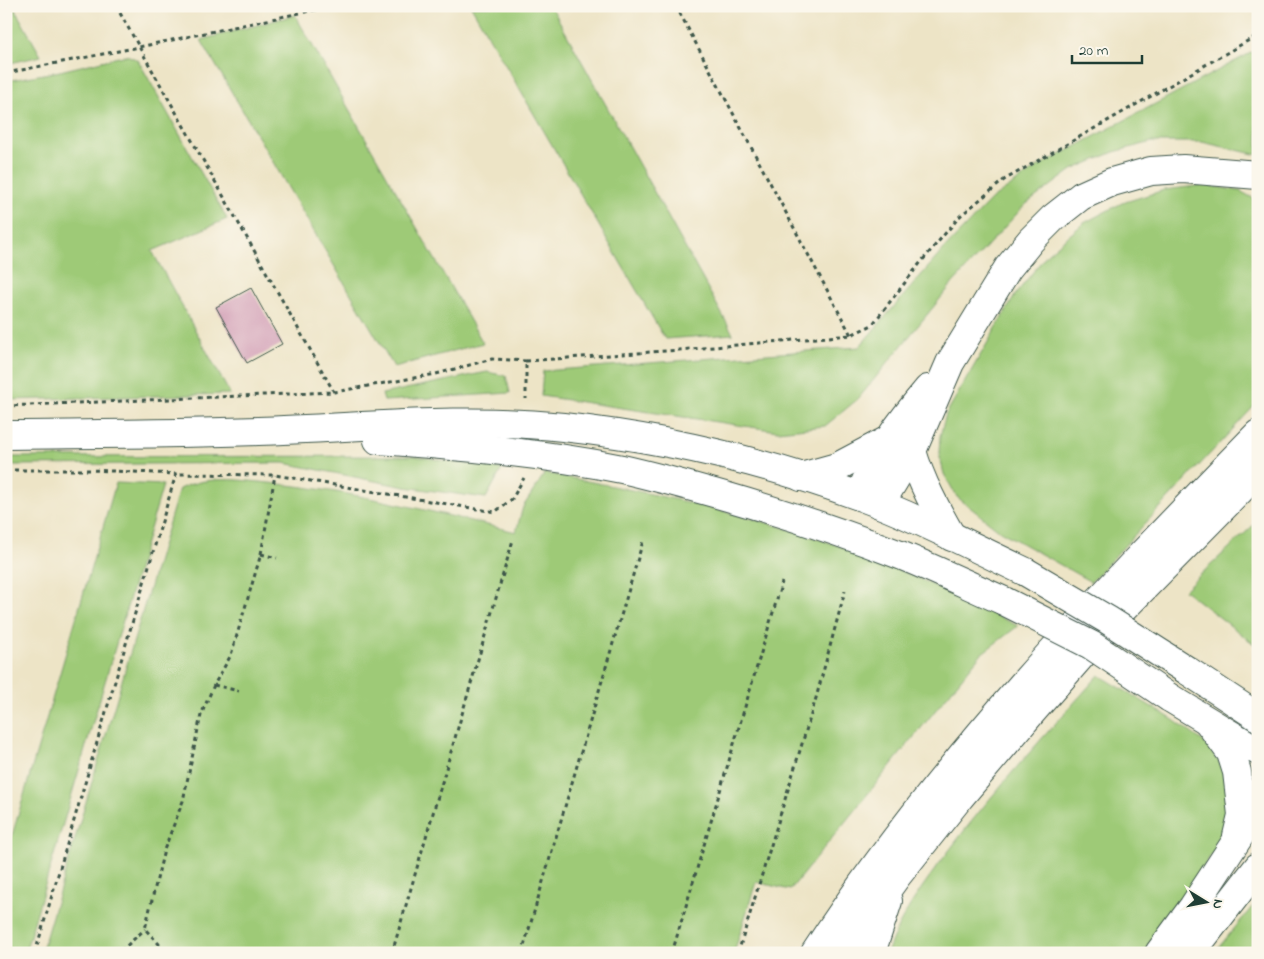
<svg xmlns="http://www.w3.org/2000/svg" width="1264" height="959" font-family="'Indie Flower',sans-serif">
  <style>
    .green { fill: #9eca77; stroke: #5e8456 }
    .building { fill: #d19db5 }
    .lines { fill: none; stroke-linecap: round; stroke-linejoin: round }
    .secondary-casing { stroke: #3e564a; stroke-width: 30 }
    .primary-casing { stroke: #3e564a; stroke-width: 30 }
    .path { stroke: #3e564a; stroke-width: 3; stroke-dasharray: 4 4; stroke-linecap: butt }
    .secondary { stroke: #fff; stroke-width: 28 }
    .primary { stroke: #fff; stroke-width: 28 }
    .secondary-bridge-casing { stroke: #3e564a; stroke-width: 30; stroke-linecap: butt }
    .secondary-bridge { stroke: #fff; stroke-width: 28 }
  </style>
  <rect width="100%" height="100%" fill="#fbf7ec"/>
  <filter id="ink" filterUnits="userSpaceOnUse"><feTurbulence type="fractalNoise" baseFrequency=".02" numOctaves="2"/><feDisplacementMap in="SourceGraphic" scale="10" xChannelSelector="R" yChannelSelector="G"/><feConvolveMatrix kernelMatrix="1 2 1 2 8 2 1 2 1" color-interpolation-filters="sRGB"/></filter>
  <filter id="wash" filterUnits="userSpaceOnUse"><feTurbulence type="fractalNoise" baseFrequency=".0096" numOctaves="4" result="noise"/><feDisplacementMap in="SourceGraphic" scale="20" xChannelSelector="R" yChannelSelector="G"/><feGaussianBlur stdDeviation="1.12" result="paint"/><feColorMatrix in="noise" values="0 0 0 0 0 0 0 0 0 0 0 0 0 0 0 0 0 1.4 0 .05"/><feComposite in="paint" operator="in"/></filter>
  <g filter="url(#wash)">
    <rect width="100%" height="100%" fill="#ede4c6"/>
    <g class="green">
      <polygon points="6,6 13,6 41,56 6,64"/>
      <polygon points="471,6 551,6 733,334 665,339"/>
      <polygon points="295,15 483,343 394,367 201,40"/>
      <polygon points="1258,49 1258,155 1202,142 1152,142 1114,152 1072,170 1025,205 953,283 858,399 825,426 778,431 541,396 543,371 859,347 944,249 992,199 1039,166"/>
      <polygon points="127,55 138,60 227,219 152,251 230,394 6,400 6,81 60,71"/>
      <polygon points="1205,185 1240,191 1258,201 1258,402 1091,582 1000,531 957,497 944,474 939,453 940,436 946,414 1016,294 1047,254 1084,223 1122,203 1164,190"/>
      <polygon points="487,372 506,376 510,393 384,401 382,394"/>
      <polygon points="414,456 502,469 486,498 405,487 284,463 13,465 6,464 6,457"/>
      <path d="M545,473C635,490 726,508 813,537C884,560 951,593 1018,626L981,654L790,890L756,882L734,953H41L179,489C208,475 239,480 269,483C353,491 434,512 516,532L523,507Z"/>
      <polygon points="116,483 163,485 25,953 6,953 6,856"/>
      <polygon points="1258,521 1258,647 1184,590"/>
      <path d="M1099,675L1172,719L1204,742L1220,763L1229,788V814L1223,837L1147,953H887C900,915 924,884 948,852C994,790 1047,733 1099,675Z"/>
      <polygon points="1258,900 1258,943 1249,953 1214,953"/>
    </g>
    <g id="blocks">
      <polygon class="building" points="251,288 282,344 247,363 216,307"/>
    </g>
  </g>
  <g filter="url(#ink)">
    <use href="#blocks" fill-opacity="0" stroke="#3e564a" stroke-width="1"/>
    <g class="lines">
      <g class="secondary-casing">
        <g id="secondary">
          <path d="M6,435C90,434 174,434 258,431C360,428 461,416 563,427C663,438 764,461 859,496C916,517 971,546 1026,572"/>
          <path d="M378,440C460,446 542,453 622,469C658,477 693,487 728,497C786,514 844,533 900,555C935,569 970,586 1004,601"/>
          <polyline points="1188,671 1258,717"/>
          <polyline points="1170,698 1258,751"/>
        </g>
      </g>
      <g class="primary-casing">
        <g id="primary">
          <path d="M912,451C921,482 936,509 952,537"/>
          <polyline points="801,477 837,467 888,440"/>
          <path d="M860,496C874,456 901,421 928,389"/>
          <polyline points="880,504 912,451 950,363 1008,268 1031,240 1053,218 1081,196 1112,182 1151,171 1183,169 1258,175"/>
          <polyline points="1209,723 1231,753 1237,772 1242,815 1237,836"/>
          <path d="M815,953C939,763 1100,596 1258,434"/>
          <polyline points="841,953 897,876 960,797 1032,712 1116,616 1258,472"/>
          <polyline points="871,953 888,901"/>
          <polyline points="1159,953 1193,907 1258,808"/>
          <polyline points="1191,953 1258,867"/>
        </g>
      </g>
      <g class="path">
        <polyline points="116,6 334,392"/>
        <polyline points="676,6 851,335"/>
        <polyline points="6,73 139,47 333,6"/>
        <polyline points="526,361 679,350 851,335 872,325 921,262 960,216 1004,180 1258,35"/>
        <polyline points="6,406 334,392 436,374 492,359 526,361 526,399"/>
        <polyline points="6,470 91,470 176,474"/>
        <polyline points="261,554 277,558"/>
        <polyline points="214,685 239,691"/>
        <polyline points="121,951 145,929"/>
        <polyline points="35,953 176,474 275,475 495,512 512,499 524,478"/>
        <polyline points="157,953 159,944 145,929 164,850 183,801 201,715 214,685 231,655 261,554 275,475"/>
        <polyline points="392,953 513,540"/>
        <polyline points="522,953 643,541"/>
        <polyline points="672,953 782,582"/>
        <polyline points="738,953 816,698 845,591"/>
      </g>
      <use href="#secondary" class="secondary"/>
      <use href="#primary" class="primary"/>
      <g class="secondary-bridge-casing">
        <g id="secondary-bridge">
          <polyline points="1026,572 1108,620 1188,671"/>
          <polyline points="1004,601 1091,645 1170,698"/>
        </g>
      </g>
      <use href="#secondary-bridge" class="secondary-bridge"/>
    </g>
  </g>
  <rect width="1264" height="959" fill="none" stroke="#fbf7ec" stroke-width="25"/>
  <g transform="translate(1206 902) rotate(100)" stroke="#fbf7ec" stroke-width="4" paint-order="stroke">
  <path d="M0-4L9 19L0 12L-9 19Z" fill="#1f3d34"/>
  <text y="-8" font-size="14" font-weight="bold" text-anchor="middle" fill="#1f3d34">N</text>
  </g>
  <path d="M1072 55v8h70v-8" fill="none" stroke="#1f3d34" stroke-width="2.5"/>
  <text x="1079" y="55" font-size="15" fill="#1f3d34" stroke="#fbf7ec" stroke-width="4" paint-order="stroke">20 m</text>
</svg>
